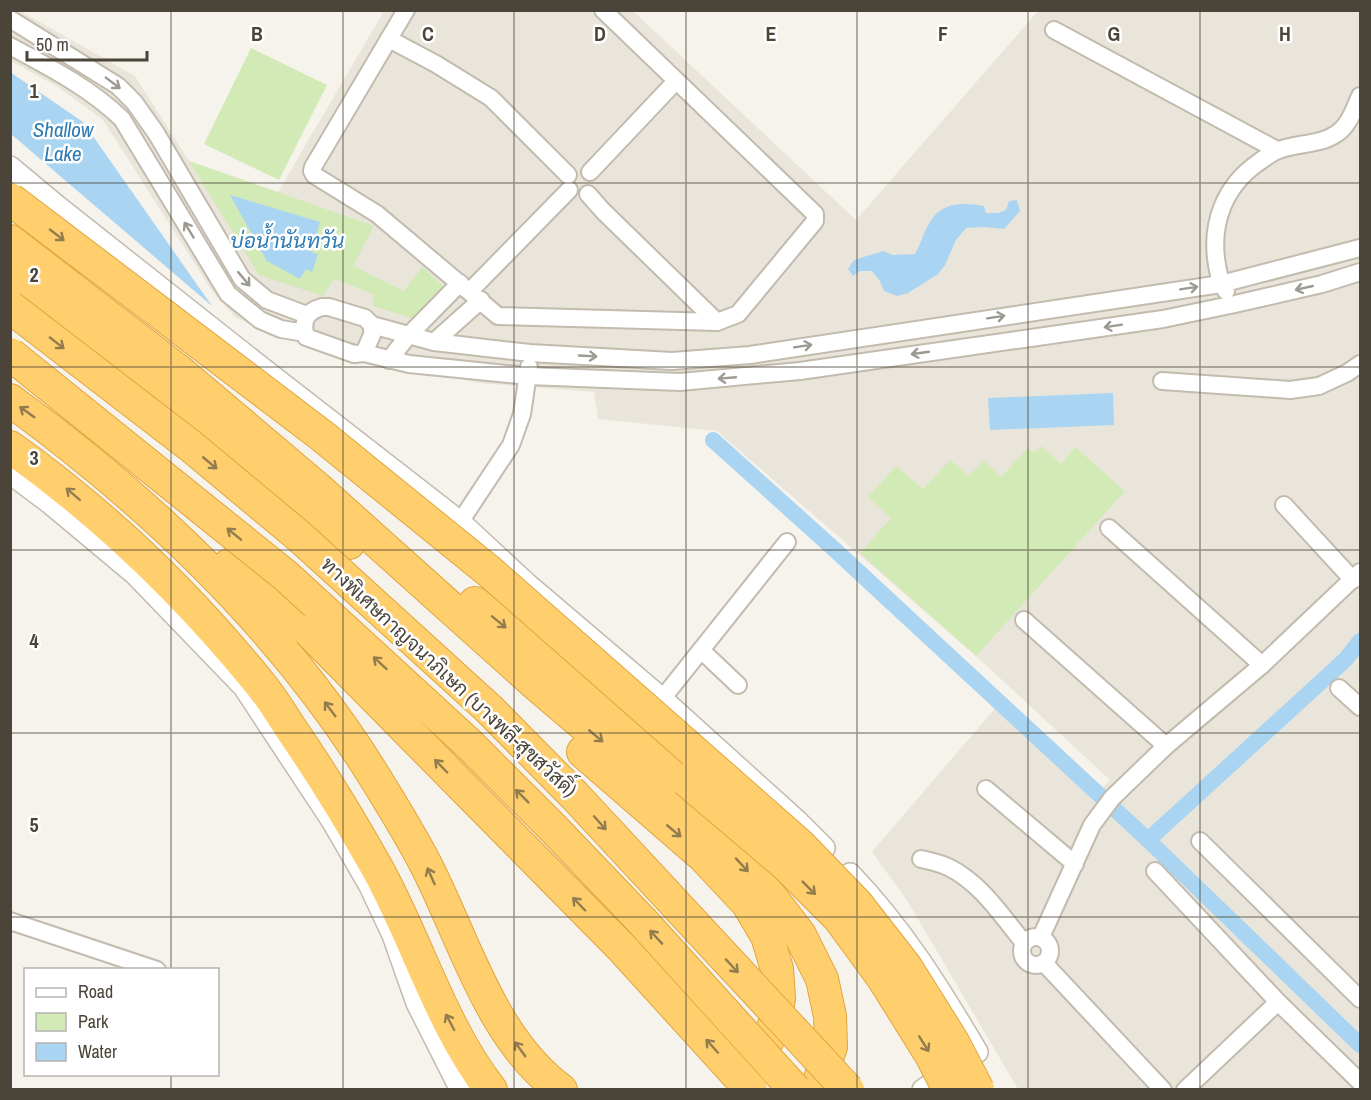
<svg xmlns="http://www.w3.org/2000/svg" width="1371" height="1100" font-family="'Archivo Narrow',Sarabun,sans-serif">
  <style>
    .residential { fill: #eae5da }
    .green { fill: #d2eab5 }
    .water { fill: #a9d4f2 }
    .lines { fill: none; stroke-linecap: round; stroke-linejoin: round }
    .canal { stroke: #a9d4f2; stroke-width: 16 }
    .minor-casing { stroke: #c2bbae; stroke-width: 20 }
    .tertiary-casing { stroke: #c2bbae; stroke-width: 24 }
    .motorway-casing { stroke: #e0a43c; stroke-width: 34 }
    .minor { stroke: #fff; stroke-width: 16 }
    .tertiary { stroke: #fff; stroke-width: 21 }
    .motorway { stroke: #ffcf6e; stroke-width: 32 }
    .motorway-bridge-casing { stroke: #e0a43c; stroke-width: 34; stroke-linecap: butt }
    .motorway-bridge { stroke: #ffcf6e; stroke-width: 32 }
    .oneway { stroke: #9c9892 }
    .oneway2 { stroke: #937c4e }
    .grid { fill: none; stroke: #4b4439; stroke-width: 1.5; stroke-opacity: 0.55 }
    .labels { text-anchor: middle; stroke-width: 5; stroke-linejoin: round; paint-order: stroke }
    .street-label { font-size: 20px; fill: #4b4439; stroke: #fff }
    .water-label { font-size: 21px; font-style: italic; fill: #2e7ab2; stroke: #fff }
    .grid-label { font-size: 20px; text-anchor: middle; font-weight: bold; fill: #4b4439; stroke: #fff; stroke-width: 5; stroke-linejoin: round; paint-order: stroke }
  </style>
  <rect width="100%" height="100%" fill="#f6f3ec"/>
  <polygon class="residential" points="11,11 20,11 135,76 189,161 278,192 384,11 633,11 856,220 1038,11 1360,11 1360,1089 1018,1089 908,902 872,852 997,706 1093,797 1110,780 976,656 717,431 598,419 594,392 479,383 313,348 236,318 212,291 103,120 58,87 11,61"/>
  <g class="green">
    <polygon points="251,48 327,85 279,180 204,144"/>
    <polygon points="189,161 374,226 353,266 404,291 422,267 447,289 412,318 373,306 373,294 334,279 323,296 259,275"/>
    <polygon points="1041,446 1061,464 1075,447 1125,491 976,656 860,553 891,518 868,497 896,466 923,489 950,460 969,476 984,461 1001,477 1028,448 1034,453"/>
  </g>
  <g class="water">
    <polygon points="10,72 83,122 212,306 11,134"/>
    <polygon points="230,195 320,222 311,252 318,254 312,272 306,269 300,279 267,261"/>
    <path d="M1017,200L1020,211L1004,229L984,227L966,228L956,240L945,265L938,274L908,293L897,296L884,291L880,281L872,271H860L853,276L848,269L854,260L883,251L893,255L915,254C921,244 923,233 929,224C940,202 962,202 984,206L986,213H998L1006,210L1009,201Z"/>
    <polygon points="1113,393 1114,425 990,430 988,398"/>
  </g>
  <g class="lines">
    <g class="canal">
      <polyline points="713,440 835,550 1148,840 1360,1045"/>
      <polyline points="1148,840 1346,659 1360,641"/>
    </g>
    <g class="minor-casing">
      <g id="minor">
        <polyline points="406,10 313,167 312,171 314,175 377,214 498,316 717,322 738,314 815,221 815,214 603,10"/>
        <polyline points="10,19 118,86 134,102 156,133 242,279 267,300 307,315"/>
        <polyline points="1054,30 1277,150"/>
        <polyline points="389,39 436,64 491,98 568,175"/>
        <path d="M10,46C49,67 90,88 122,119L228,294L260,320L281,329L305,333"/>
        <polyline points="590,172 676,81"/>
        <polyline points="588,194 603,211 717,322"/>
        <polyline points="470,291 569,190"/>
        <path d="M1226,291C1220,283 1219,275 1217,265C1210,224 1224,186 1259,162C1265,158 1272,152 1279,150C1297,143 1320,145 1336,134C1349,126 1354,109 1360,96"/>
        <path d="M322,307H329L365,318L372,325V335L364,353L354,354L306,337C301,321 307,311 322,307Z"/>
        <polyline points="372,325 434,342 530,353 672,361 750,355 1221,284 1360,248"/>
        <polyline points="434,342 481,300"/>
        <polyline points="364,353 409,364 528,376 680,382 800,371 1163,319 1235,304 1322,284 1360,272"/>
        <polyline points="389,360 408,336 460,283"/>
        <polyline points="1162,381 1290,390 1319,386 1347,373 1360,364"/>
        <polyline points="1284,505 1353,580"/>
        <polyline points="460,522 511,445 522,414 529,367"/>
        <polyline points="1109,528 1262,665"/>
        <polyline points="1024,620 1166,746"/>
        <polyline points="701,650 738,685"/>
        <polyline points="1339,688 1360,707"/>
        <polyline points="662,699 787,542"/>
        <polyline points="986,789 1075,864"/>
        <polyline points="1200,841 1360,999"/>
        <path d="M921,859C930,861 940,863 948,867C980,882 1002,916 1024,943"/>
        <polyline points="1155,871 1278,1002 1360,1082"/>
        <polyline points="10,921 157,970"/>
        <circle cx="1036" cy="951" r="14"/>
        <polyline points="1041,937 1092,825 1112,798 1166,746 1262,665 1360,572"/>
        <polyline points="1044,963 1163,1090"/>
        <polyline points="1185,1090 1278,1002"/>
      </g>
    </g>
    <g class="tertiary-casing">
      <g id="tertiary">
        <polyline points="10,167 58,207 263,369 460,522 528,585 662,699 797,821 824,848"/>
        <polyline points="10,473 50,503 135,574 244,687 333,822 370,886 393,935 417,1003 461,1090"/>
        <path d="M850,874C902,928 939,988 977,1052L923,1090"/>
      </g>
    </g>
    <g class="motorway-casing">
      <g id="motorway">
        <polyline points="10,241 180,372 237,420 317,488 538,686 720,841 764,888 800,935 822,979 830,1016 831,1047 816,1090"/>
        <polyline points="10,276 280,492 333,529 349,543"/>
        <path d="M10,400C154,505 286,631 379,784C395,810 411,836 425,863C464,938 490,1038 561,1090"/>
        <path d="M10,447C104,514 188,595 260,684C272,698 281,714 291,729C322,774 350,820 377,868C417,940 440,1024 491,1090"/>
        <polyline points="229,565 309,631"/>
        <polyline points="475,603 551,665 686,780"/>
        <polyline points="583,752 704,857 748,904 767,936 777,969 779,998 775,1023 765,1046 745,1073"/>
      </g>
    </g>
    <use href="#minor" class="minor"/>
    <use href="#tertiary" class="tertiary"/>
    <use href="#motorway" class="motorway"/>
    <g class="motorway-bridge-casing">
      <g id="motorway-bridge">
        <polyline points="10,199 321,435 490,572 801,846 857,904 906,967 953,1042 978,1090"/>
        <polyline points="10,307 192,447 300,537 489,709 575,796 848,1090"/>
        <polyline points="10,354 286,576 468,743 553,828 642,921 795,1090"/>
        <polyline points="309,631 622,948 751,1090"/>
        <polyline points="686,780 785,864 839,918 883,978 931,1055 949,1090"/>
      </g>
    </g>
    <use href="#motorway-bridge" class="motorway-bridge"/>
  </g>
  <defs><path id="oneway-shaft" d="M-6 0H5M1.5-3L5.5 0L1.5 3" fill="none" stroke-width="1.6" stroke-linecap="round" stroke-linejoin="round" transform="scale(1.5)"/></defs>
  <g class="oneway">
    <use href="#oneway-shaft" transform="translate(113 83) rotate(37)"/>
    <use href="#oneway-shaft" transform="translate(189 230) rotate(-121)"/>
    <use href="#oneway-shaft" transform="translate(244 279) rotate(50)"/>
    <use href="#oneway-shaft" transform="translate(1189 288) rotate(-9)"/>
    <use href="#oneway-shaft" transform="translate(1304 288) rotate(167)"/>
    <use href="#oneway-shaft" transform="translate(996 317) rotate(-9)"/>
    <use href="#oneway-shaft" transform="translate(1113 326) rotate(171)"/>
    <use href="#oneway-shaft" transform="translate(803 346) rotate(-9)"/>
    <use href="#oneway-shaft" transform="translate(920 353) rotate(172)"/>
    <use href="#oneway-shaft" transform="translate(588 356) rotate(3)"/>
    <use href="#oneway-shaft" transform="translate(727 378) rotate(175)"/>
  </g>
  <g class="oneway2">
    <use href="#oneway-shaft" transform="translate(57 235) rotate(38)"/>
    <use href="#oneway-shaft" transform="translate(57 343) rotate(38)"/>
    <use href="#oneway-shaft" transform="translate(27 412) rotate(-144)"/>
    <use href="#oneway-shaft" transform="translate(210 463) rotate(40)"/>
    <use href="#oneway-shaft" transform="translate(73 494) rotate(-139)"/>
    <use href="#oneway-shaft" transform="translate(234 534) rotate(-141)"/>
    <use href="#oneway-shaft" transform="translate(499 622) rotate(39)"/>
    <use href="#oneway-shaft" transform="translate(380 663) rotate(-138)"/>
    <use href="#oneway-shaft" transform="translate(330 709) rotate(-127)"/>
    <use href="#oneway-shaft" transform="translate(596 736) rotate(40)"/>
    <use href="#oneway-shaft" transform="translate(441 766) rotate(-134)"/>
    <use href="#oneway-shaft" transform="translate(522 796) rotate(-135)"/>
    <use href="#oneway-shaft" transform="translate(600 823) rotate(48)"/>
    <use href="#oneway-shaft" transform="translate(674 831) rotate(40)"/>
    <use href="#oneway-shaft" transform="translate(742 865) rotate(47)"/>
    <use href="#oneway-shaft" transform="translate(431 876) rotate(-114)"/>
    <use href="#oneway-shaft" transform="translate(809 888) rotate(45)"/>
    <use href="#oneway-shaft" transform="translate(579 904) rotate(-134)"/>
    <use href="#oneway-shaft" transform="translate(656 937) rotate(-133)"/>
    <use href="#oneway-shaft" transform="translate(732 966) rotate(47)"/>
    <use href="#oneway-shaft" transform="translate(450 1022) rotate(-118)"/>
    <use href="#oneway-shaft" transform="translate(924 1044) rotate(58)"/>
    <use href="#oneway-shaft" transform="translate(712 1046) rotate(-132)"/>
    <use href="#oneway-shaft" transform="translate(520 1049) rotate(-126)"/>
  </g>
  <path class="grid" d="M171,10V970M343,10V1090M514,10V1090M686,10V1090M857,10V1090M1028,10V1090M1200,10V1090M10,183H1360M10,367H1360M10,550H1360M10,733H1360M10,917H1360M171,1074V1090"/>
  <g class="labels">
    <g class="street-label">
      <text transform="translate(449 677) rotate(43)" y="7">ทางพิเศษกาญจนาภิเษก (บางพลี-สุขสวัสดิ์)</text>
    </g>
    <g class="water-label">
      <text x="63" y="137">Shallow<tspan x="63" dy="24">Lake</tspan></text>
      <text x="287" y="248">บ่อน้ำนันทวัน</text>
    </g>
  </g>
  <g class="grid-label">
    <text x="257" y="41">B</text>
    <text x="428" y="41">C</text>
    <text x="600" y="41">D</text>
    <text x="771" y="41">E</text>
    <text x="943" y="41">F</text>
    <text x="1114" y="41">G</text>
    <text x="1285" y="41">H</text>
    <text x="34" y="98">1</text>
    <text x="34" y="282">2</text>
    <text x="34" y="465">3</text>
    <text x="34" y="648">4</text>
    <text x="34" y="832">5</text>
  </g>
  <rect width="1371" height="1100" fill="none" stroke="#4b4439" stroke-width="24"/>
  <rect x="24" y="968" width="195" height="108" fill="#ffffff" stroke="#b7b4b0" stroke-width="1.5"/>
  <rect x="36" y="988" width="30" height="9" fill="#ffffff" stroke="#b7b4b0" stroke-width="1.5"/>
  <text x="78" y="998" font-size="18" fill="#4b4439">Road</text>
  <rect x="36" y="1013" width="30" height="18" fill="#d2eab5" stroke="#b7b4b0" stroke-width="1.5"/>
  <text x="78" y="1028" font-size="18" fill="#4b4439">Park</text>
  <rect x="36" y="1043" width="30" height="18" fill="#a9d4f2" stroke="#b7b4b0" stroke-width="1.5"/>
  <text x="78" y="1058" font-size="18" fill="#4b4439">Water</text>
  <path d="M27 51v9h120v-9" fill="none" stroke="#4b4439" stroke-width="3"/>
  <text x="36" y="51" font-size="18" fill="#4b4439" stroke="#ffffff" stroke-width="4.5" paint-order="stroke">50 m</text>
</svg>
